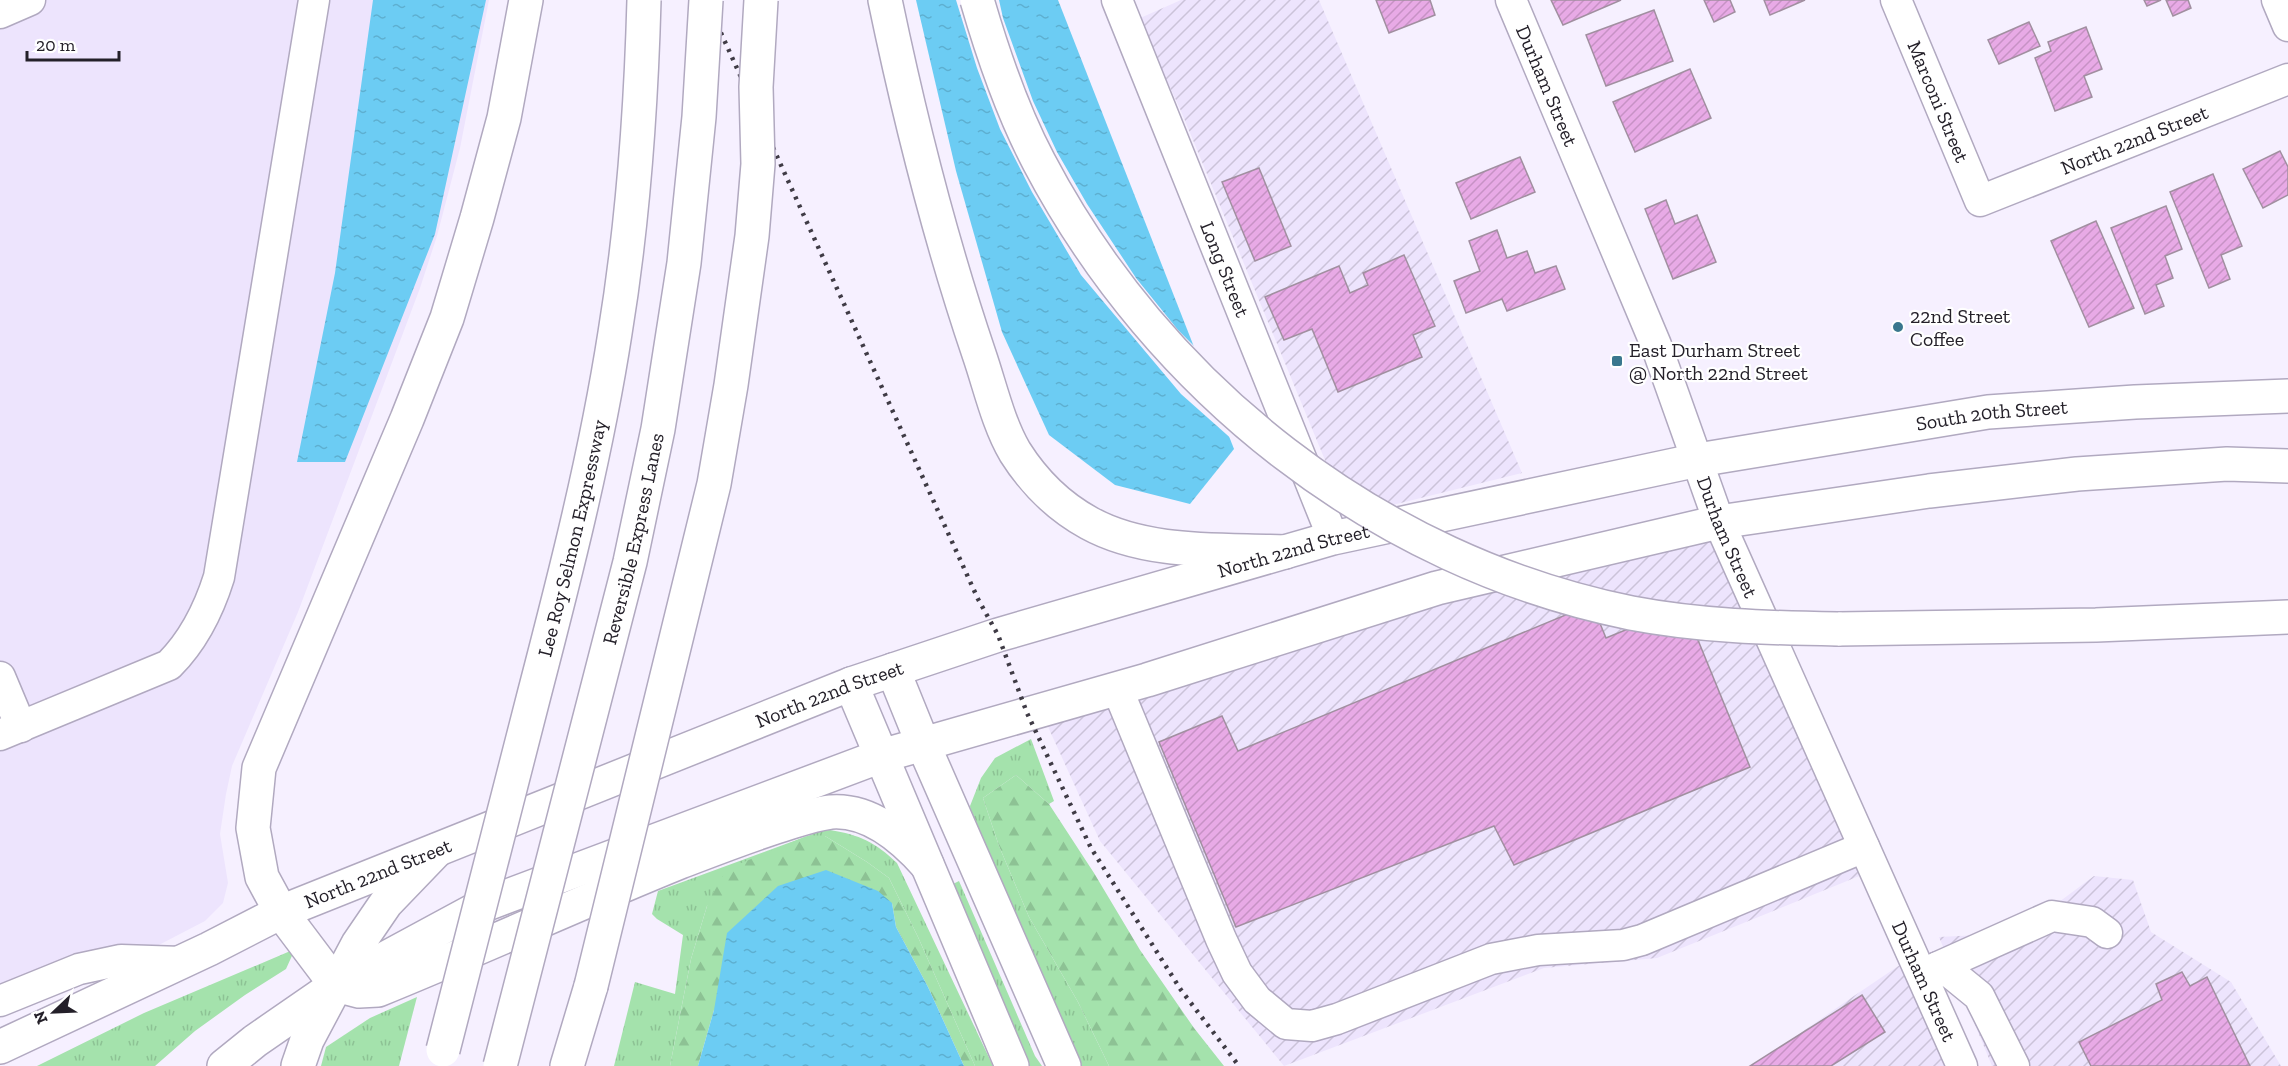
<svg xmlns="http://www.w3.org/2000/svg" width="2288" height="1066" font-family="'Zilla Slab',serif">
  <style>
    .built { fill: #ede4fd }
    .industrial { fill: url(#industrial-furrows) }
    .grass { fill: url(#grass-tufts) }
    .forest { fill: url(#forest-firs) }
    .water { fill: url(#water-ripples) }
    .pier { fill: #f6f0ff }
    .building { fill: url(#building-hatch); stroke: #a18fa0; stroke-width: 1.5 }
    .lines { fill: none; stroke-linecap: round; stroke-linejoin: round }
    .minor-casing { stroke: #b1a9c0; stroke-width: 33 }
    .major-casing { stroke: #b1a9c0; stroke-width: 36 }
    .highway-casing { stroke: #b1a9c0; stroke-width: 36 }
    .minor { stroke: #fff; stroke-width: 30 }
    .major { stroke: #fff; stroke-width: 33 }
    .highway { stroke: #fff; stroke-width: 33 }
    .rail { stroke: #3f3b45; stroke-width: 4.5; stroke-dasharray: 3 6; stroke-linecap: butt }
    .highway-bridge-casing { stroke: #b1a9c0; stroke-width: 36; stroke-linecap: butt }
    .highway-bridge { stroke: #fff; stroke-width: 33 }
    .poi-dot { fill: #3a778e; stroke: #fff; stroke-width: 2 }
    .labels { text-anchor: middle; stroke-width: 4.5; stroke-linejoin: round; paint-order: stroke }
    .street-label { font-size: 20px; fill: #242029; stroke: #fff }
    .poi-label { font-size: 20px; fill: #242029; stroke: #fff; text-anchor: start }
  </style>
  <defs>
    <pattern id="industrial-furrows" width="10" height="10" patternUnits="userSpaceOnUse" patternTransform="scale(1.5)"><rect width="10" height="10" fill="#ede4fd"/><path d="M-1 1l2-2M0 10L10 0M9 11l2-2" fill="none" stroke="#cbc3d9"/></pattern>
    <pattern id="grass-tufts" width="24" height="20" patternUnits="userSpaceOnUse" patternTransform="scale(1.5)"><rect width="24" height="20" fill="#a4e2ac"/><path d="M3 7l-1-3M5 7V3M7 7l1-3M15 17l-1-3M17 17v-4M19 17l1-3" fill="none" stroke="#8dc294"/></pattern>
    <pattern id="forest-firs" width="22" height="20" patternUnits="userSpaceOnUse" patternTransform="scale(1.5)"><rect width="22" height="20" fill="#a4e2ac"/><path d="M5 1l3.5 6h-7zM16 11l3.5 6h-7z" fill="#8dc294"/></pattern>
    <pattern id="water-ripples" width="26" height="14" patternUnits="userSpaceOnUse" patternTransform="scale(1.5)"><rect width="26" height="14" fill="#6cccf3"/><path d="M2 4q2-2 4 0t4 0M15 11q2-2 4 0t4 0" fill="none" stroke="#5dafd0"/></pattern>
    <pattern id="building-hatch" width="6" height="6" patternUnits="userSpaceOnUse" patternTransform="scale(1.5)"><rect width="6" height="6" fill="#e8aae6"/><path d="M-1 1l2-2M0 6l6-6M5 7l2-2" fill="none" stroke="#c792c5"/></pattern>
  </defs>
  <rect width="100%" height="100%" fill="#f6f0ff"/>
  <polygon class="built" points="0,0 489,0 460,148 437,236 420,288 298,612 232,766 226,794 220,834 228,883 223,903 205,921 153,948 0,991"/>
  <g class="industrial">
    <polygon points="1181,0 1319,0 1522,473 1348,516 1181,111 1138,19"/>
    <polygon points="1735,529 1879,868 1657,958 1544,968 1284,1066 1100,841 1039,707"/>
    <polygon points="2094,876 2133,880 2151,932 2231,982 2281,1066 1992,1066 1939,937 2017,933"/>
    <polygon points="1919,952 1967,1066 1753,1066 1851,998"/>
  </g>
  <g class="grass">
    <polygon points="1031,739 1054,801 1049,804 1016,775 983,798 999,846 1029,917 1078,1002 1109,1066 1079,1066 972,820 970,806 981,778 995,758"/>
    <path d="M830,830C860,835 875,842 897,863L993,1066H975L918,937L889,878L867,862L825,836H807L707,906L691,959L670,1066H614L635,982L675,994L683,935L657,919L652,914L658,891L821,831Z"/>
    <polygon points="959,881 1035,1056 1042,1066 1029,1066 951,885"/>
    <polygon points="295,949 286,969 245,995 195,1031 155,1066 37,1066 144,1013"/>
    <polygon points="417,997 399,1066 321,1066 326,1047 370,1018"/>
  </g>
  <g class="forest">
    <polygon points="1016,775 1049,804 1094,873 1140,950 1194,1028 1224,1066 1109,1066 1078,1002 1029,917 999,846 983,798"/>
    <polygon points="807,836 825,836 867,862 889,878 918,937 975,1066 964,1066 928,987 896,927 892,903 714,1010 698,1066 670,1066 691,959 707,906 718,882 729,868"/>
  </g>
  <g class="water">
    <polygon points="373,0 486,0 435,234 345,462 297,462 335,273"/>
    <polygon points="916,0 1058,0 1234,449 1190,504 1115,485 1049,435 1002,332 956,171"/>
    <polygon points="826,870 878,891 892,903 896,927 928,987 964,1066 698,1066 714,1010 727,933 778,886"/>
  </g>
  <polygon class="pier" points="956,0 999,0 1003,18 1033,101 1057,152 1087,204 1136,278 1178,330 1199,351 1235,442 1181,394 1081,275 1032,192 1000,129 977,68"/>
  <g class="building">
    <polygon points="1376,0 1430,0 1435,15 1389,33"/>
    <polygon points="1551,0 1621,0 1563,25"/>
    <polygon points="1704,0 1730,0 1735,12 1714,22"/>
    <polygon points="1764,0 1805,0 1770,15"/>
    <polygon points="2144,0 2161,0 2147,6"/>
    <polygon points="2166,0 2188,0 2191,8 2173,16"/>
    <polygon points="1654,10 1673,61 1606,86 1586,35"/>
    <polygon points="2029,22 2040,46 1999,64 1988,40"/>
    <polygon points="2086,27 2102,69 2084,76 2092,97 2055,111 2035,58 2051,51 2048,42"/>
    <polygon points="1690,69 1711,118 1635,152 1613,102"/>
    <polygon points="2280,151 2288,167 2288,195 2263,208 2243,169"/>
    <polygon points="1520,157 1535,192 1471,219 1456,183"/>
    <polygon points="1259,168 1291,246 1255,261 1222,182"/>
    <polygon points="2213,174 2242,246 2221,255 2230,279 2209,288 2170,192"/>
    <polygon points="1666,200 1675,224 1697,215 1716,262 1673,279 1645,209"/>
    <polygon points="2166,206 2182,249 2165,256 2173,278 2156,285 2164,306 2145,314 2111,228"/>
    <polygon points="2096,221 2134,308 2089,327 2051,241"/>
    <polygon points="1497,230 1507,258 1527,251 1535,273 1556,266 1565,289 1507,311 1502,299 1466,313 1454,281 1480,271 1469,241"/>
    <polygon points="1404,255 1435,326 1413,335 1422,357 1338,392 1312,329 1284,340 1265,297 1339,266 1350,293 1368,285 1363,273"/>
    <polygon points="1592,604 1606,638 1684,606 1750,767 1514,865 1494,826 1236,927 1159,742 1222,716 1238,751"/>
    <polygon points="2182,972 2190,986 2207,977 2250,1066 2091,1066 2079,1042 2162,1000 2156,984"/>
    <polygon points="1862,995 1885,1032 1831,1066 1750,1066"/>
  </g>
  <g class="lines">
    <g class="minor-casing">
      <g id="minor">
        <path id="s1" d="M1117,0L1333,538"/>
        <path id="s2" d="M1511,0L1656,345L1719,522L1962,1066"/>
        <path id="s3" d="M1896,0L1980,201L2288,79"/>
        <polyline points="2277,0 2288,26"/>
        <polyline points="0,13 30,0"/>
        <polyline points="0,677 21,727"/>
        <polyline points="1117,688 1221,939 1237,973 1257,1000 1286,1024 1312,1026 1337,1019 1491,959 1538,950 1623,945 1642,940 1864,847"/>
        <path d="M0,735L169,665C194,640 209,609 219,577L314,0"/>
        <polyline points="1938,967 2052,916 2092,922 2107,933"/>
        <polyline points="1924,974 1938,967 1952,974 1979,996 2014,1066"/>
        <polyline points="0,1001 79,969 121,960 182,962"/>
      </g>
    </g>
    <g class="major-casing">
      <g id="major">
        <polyline points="281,912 336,985"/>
        <path id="s4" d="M0,1047L209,949L281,912L851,684L998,635L1333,538L1698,460L1988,412L2135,402L2288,396"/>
        <polyline points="224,1066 255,1041 336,985 484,905 881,756 1147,680 1437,588 1719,522 1929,491 2077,474 2227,464 2288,466"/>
      </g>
    </g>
    <g class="highway-casing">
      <g id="highway">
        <path d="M885,0C910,120 940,239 979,354C990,386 998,423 1015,452C1034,482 1058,506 1089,523C1147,555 1222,549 1285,552"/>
        <polyline points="1838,629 2096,625 2288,617"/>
        <polyline points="893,670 923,744 1064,1066"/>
        <polyline points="851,684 1012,1066"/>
        <polyline points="281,912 262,877 253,828 259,768 407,419 447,318 477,218 504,118 526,0"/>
        <path d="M336,985L359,991L378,990C479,949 579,903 680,862C714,849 747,836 782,825C798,820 814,814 831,812C870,809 903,838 927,865"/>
        <polyline points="298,1066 307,1040 358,944 386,903 437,850"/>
        <polyline points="567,1066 591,986"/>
      </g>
    </g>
    <use href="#minor" class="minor"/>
    <use href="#major" class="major"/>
    <use href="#highway" class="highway"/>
    <polyline class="rail" points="706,0 978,599 998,635 1027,713 1091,848 1181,990 1239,1066"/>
    <g class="highway-bridge-casing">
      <g id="highway-bridge">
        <path d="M977,0C993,55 1012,111 1039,162C1158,389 1378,562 1631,613C1699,626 1768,628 1838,629"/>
        <polyline points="591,986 714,484 731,385 752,236 758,164 756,87 761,0"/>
        <path id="s5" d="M443,1050C473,932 504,814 534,695C565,576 596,455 615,333C633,223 641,111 644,0"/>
        <path id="s6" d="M500,1066L630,562L658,429L684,263L699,117L706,0"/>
      </g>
    </g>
    <use href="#highway-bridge" class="highway-bridge"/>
  </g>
  <g class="poi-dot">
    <circle cx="1898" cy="327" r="6"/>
    <rect x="1611" y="355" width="12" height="12" rx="3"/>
  </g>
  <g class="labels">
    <g class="street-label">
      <text dy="7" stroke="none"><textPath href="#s2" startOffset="93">Durham Street</textPath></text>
      <text dy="7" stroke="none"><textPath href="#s3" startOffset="110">Marconi Street</textPath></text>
      <text dy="7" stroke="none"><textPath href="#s3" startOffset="384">North 22nd Street</textPath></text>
      <text dy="7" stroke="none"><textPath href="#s1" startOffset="290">Long Street</textPath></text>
      <text dy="7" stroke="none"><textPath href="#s4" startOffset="2100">South 20th Street</textPath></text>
      <text dy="7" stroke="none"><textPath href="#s2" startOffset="579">Durham Street</textPath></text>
      <text dy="7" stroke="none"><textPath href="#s5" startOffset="528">Lee Roy Selmon Expressway</textPath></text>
      <text dy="7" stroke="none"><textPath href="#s6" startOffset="544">Reversible Express Lanes</textPath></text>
      <text dy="7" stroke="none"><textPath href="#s4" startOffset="1388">North 22nd Street</textPath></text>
      <text dy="7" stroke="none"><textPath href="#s4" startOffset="902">North 22nd Street</textPath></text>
      <text dy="7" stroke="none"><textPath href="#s4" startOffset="416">North 22nd Street</textPath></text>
      <text dy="7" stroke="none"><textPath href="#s2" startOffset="1065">Durham Street</textPath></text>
    </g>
    <g class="poi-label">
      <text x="1910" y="323">22nd Street<tspan x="1910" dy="23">Coffee</tspan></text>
      <text x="1629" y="357">East Durham Street<tspan x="1629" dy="23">@ North 22nd Street</tspan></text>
    </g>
  </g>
  <g transform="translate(54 1012) rotate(247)" stroke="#ffffff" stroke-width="4.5" paint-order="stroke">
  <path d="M0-4.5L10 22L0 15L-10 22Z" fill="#242029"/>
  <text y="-9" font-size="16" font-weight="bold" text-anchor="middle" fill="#242029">N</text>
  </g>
  <path d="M27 51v9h92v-9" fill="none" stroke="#242029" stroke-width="3"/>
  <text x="36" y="51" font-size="18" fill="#242029" stroke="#ffffff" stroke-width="4.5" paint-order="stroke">20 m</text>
</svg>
